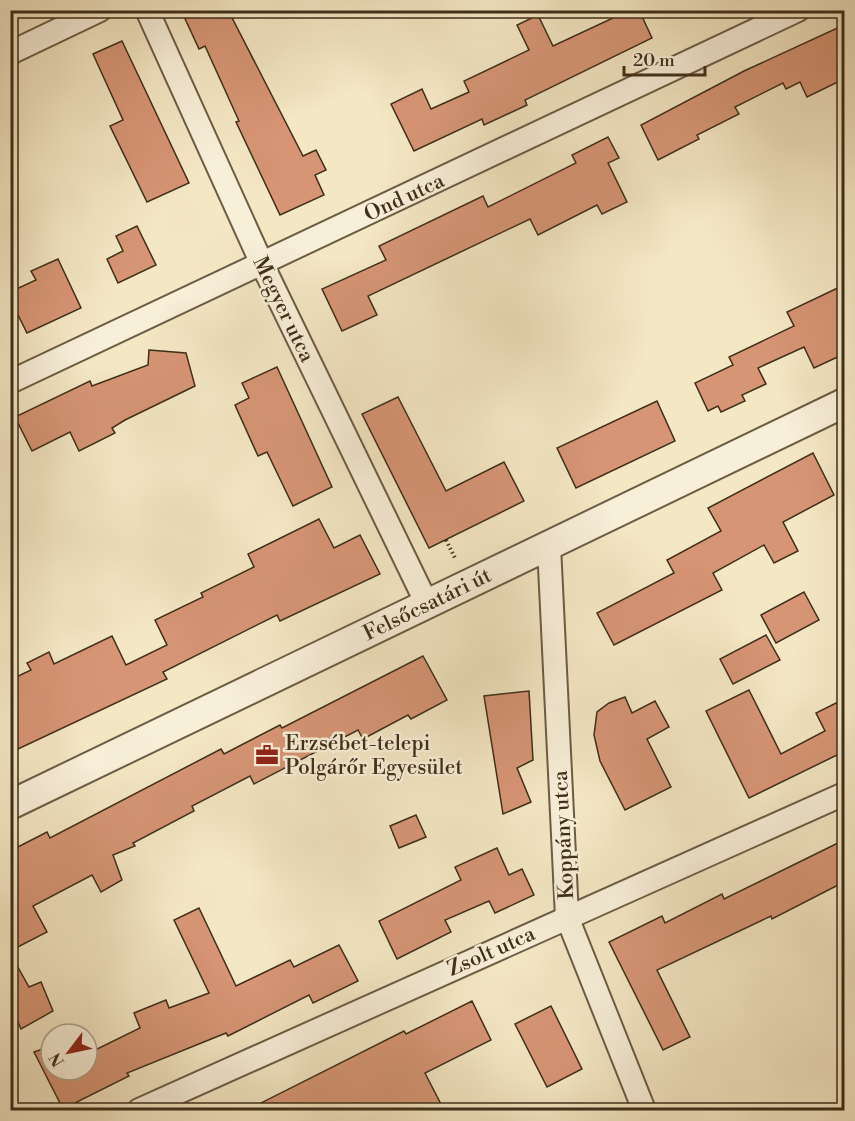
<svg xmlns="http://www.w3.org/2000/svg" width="855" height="1121" font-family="'Libre Bodoni',serif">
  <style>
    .building { fill: #d69575; stroke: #3e2e19; stroke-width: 1.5 }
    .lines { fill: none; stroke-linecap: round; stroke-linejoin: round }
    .minor-casing { stroke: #6c5c44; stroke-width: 26 }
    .tertiary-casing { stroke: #6c5c44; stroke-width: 32 }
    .path { stroke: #3e2e19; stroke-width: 4; stroke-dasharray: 1.5 3; stroke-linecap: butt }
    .minor { stroke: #f8efd9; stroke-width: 22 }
    .tertiary { stroke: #f8efd9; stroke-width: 28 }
    .labels { text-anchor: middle; stroke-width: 5; stroke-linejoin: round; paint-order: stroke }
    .street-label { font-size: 21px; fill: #3e2e19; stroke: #f8efd9 }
    .poi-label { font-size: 21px; fill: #3e2e19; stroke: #f8efd9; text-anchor: start }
  </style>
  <rect width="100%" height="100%" fill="#f4e7c4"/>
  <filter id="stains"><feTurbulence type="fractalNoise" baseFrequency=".00333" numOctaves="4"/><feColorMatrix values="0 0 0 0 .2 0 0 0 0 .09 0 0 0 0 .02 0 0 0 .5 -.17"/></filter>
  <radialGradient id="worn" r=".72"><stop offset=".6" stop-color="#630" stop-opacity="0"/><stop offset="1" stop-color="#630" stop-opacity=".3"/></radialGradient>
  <g class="building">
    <polygon points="181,10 228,10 303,156 316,150 326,170 315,175 324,195 280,215 236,122 239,121 205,46 199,49"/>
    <polygon points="630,10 639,10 652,38 525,100 527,105 484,125 482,119 414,151 391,104 422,89 431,109 469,92 464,81 529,50 517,25 538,15 553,46"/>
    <polygon points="844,25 844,79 807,97 800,82 786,89 783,83 735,107 739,114 697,135 699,139 658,160 641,125 744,71"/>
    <polygon points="122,41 189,183 147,202 110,126 123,120 93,54"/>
    <polygon points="608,137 619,158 608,163 627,202 602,214 597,205 538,235 530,219 368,296 377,315 342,331 322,289 386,260 379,246 483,196 488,207 576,163 572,155"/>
    <polygon points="137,226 156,265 118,283 107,259 123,251 116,236"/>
    <polygon points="58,259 81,308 27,333 10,299 10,292 36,280 31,271"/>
    <polygon points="844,285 844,354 814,368 804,347 758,368 766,384 742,395 745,401 721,412 718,406 708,411 695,383 733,365 729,357 794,326 787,312"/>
    <polygon points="149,350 186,353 195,386 125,420 112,428 115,433 79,451 70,432 32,451 15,417 90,381 92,386 148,365"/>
    <polygon points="277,367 332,487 293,506 267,452 258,456 235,405 249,398 242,383"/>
    <polygon points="398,397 446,491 504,462 524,501 429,548 362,414"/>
    <polygon points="657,401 675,441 576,488 557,448"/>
    <polygon points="813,453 834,495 783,522 798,551 774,563 764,545 713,573 722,590 614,645 597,613 674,573 667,560 721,531 708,508"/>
    <polygon points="319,519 334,548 360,535 380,574 280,621 277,615 163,672 167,679 18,749 10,733 10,680 31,670 27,663 49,652 54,664 112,636 126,665 167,645 155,620 203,597 201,593 254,567 248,554"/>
    <polygon points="804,592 819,620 776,643 761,615"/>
    <polygon points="766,635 780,660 733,684 720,659"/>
    <polygon points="423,656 447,700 411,719 408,715 363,739 358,730 254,784 250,776 192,806 194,811 133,843 135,846 113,855 122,880 101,892 92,875 33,906 47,932 10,951 10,851 47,832 50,838 221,749 224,754 280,725 282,728"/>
    <polygon points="749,690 781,754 825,731 816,713 844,699 844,770 837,755 749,798 706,711"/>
    <polygon points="529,691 533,760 517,768 531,802 503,814 484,696"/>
    <polygon points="625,697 632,713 655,701 669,727 647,739 671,787 625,810 600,761 594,735 597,712 609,703"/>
    <polygon points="416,815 426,837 399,848 390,826"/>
    <polygon points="844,840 844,882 772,919 771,916 657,970 690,1037 663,1050 609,942 662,916 665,923 722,894 724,899"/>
    <polygon points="497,848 509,875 522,869 534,895 495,913 489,901 445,920 451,932 397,959 379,921 461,880 455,867"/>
    <polygon points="199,908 236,986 290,960 294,967 339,945 358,981 313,1003 309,995 228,1036 226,1033 127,1073 129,1076 63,1109 34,1052 51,1046 51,1070 87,1070 87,1054 140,1028 134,1013 166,1000 169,1008 209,993 174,920"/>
    <polygon points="10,953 29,987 41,982 53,1011 21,1029 10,1004"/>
    <polygon points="472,1001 491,1040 425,1073 444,1110 361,1110 358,1103 343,1110 247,1110 404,1031 406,1034"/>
    <polygon points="551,1006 582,1069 547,1087 515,1024"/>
  </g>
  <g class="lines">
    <g class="minor-casing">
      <g id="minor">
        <polyline points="147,10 262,264 427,604"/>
        <polyline points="10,53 100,10"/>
        <polyline points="10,382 798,10"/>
        <polyline points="549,546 567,917 644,1110"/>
        <polyline points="139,1110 844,794"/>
      </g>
    </g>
    <g class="tertiary-casing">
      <polyline id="tertiary" points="10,805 844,403"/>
    </g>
    <polyline class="path" points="446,540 456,560"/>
    <use href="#minor" class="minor"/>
    <use href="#tertiary" class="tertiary"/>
  </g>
  <defs>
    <g id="office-bare" transform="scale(1.8)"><path d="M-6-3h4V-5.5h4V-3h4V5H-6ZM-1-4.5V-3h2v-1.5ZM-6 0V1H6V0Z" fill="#8f2418" stroke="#f8efd9" stroke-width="2.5" paint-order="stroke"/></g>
  </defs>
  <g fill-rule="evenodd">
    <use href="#office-bare" x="267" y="755"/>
  </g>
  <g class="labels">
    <g class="street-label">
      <text transform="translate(404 197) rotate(-25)" y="7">Ond utca</text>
      <text transform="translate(284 309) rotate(64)" y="7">Megyer utca</text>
      <text transform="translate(427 604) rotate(-26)" y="7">Felsőcsatári út</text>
      <text transform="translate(563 835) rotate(-93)" y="7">Koppány utca</text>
      <text transform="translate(491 951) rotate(-24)" y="7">Zsolt utca</text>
    </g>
    <g class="poi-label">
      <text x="285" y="750">Erzsébet-telepi<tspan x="285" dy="24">Polgárőr Egyesület</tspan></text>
    </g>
  </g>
  <rect width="855" height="1121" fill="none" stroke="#f4e7c4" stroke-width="36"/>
  <rect x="12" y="12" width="831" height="1097" fill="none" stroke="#3e2e19" stroke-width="3"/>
  <rect x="18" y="18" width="819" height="1085" fill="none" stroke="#3e2e19" stroke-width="1.5"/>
  <g transform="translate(69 1052) rotate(238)"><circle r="28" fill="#f8efd9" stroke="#aea28c" stroke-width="1.5"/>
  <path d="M0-4.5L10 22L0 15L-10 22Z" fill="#8f2418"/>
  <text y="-9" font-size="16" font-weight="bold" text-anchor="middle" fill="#3e2e19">N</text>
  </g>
  <path d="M624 66v9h81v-9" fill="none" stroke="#3e2e19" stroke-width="3"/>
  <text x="633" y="66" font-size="18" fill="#3e2e19" stroke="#f8efd9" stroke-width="4.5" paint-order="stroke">20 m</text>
  <rect width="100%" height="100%" filter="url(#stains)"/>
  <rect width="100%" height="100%" fill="url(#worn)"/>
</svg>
